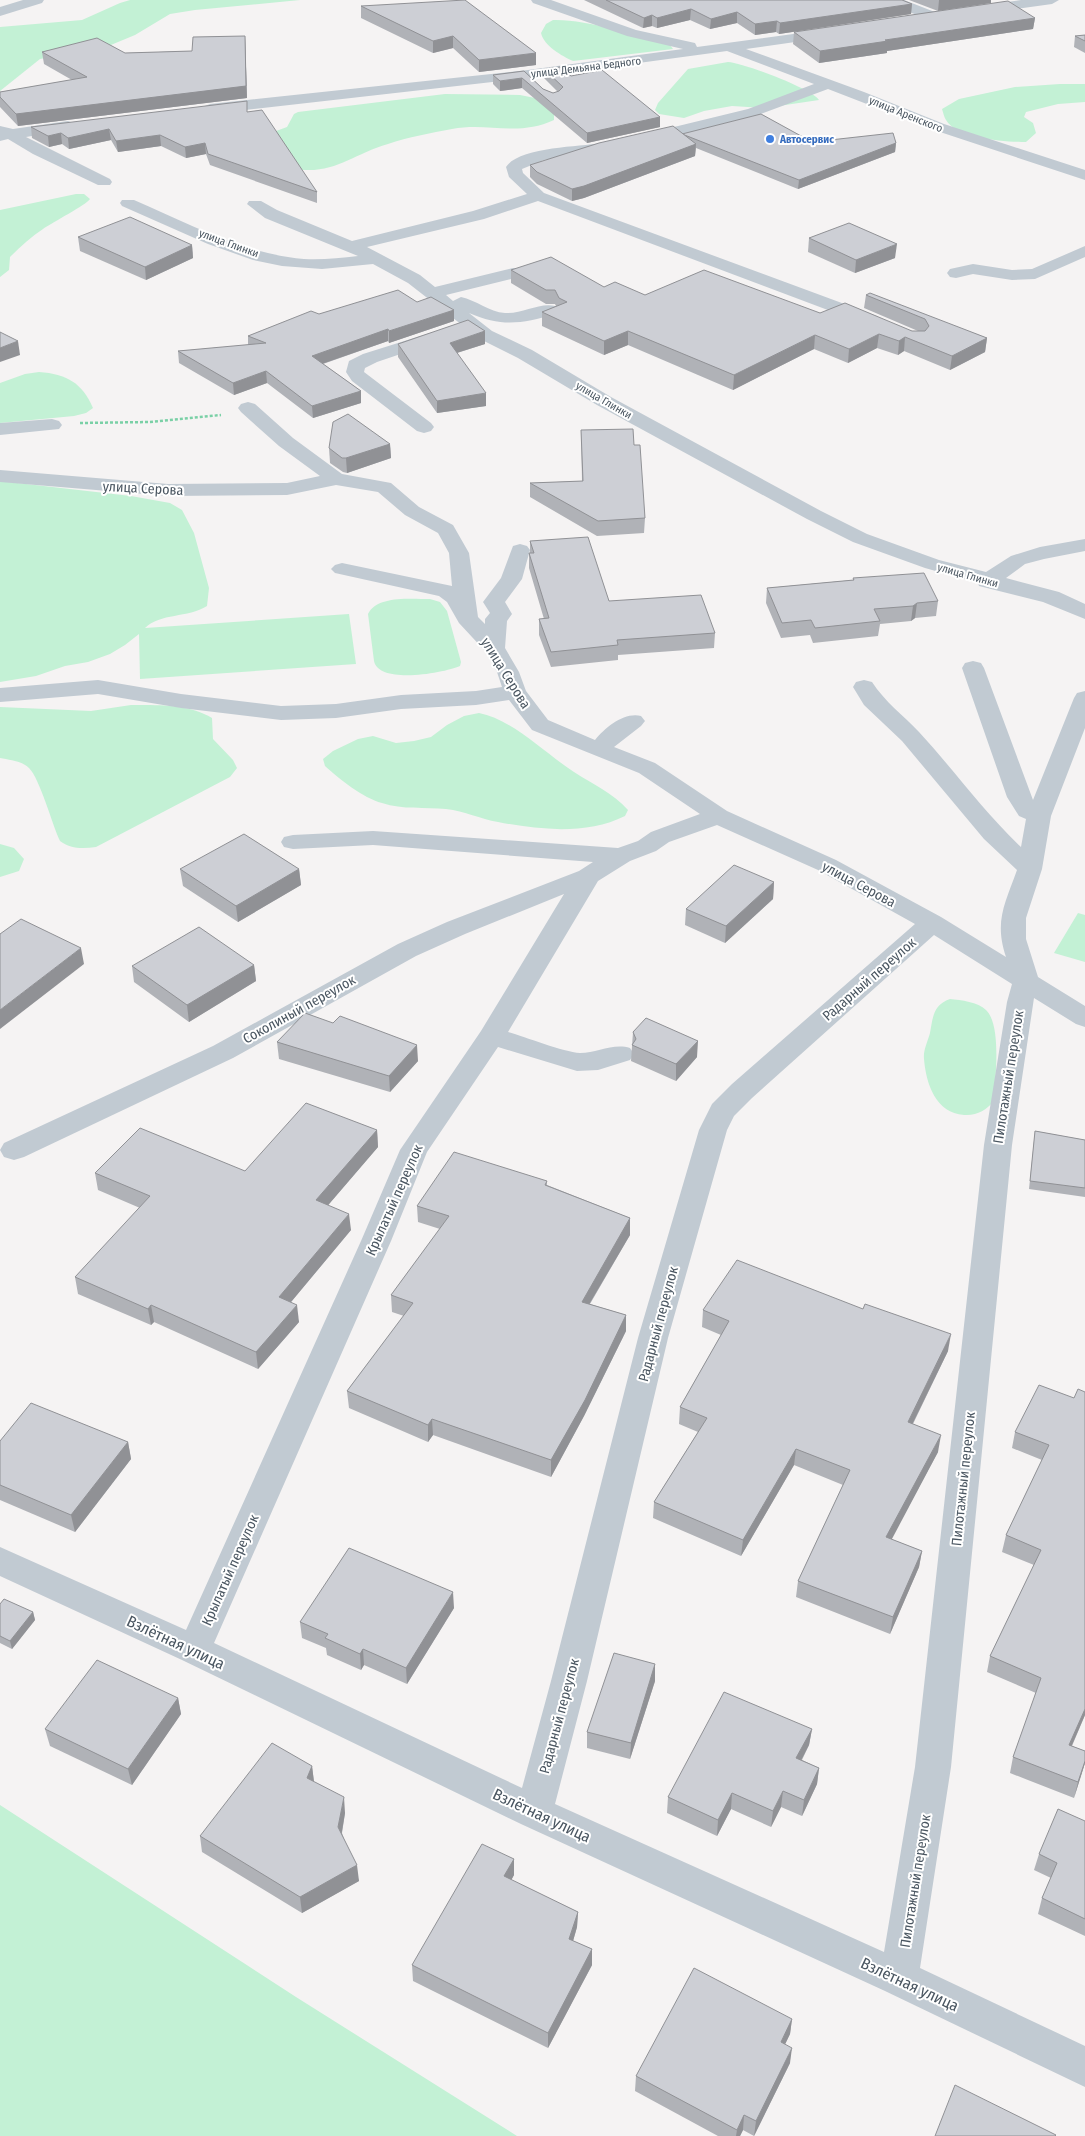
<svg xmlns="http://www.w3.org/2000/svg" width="1085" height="2136" font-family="'Fira Sans Condensed',sans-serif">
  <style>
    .green { fill: #c3f1d5 }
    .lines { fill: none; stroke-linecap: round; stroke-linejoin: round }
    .path { stroke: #7ad0a6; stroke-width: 2.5; stroke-dasharray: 3 2; stroke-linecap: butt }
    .minor { fill: #c1cad2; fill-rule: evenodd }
    .wall { fill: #b0b2b7 }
    .shaded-wall { fill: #909195 }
    .building { fill: #cdcfd5; stroke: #909195 }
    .shop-dot { fill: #3f7fe0; stroke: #fff; stroke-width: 2 }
    .labels { text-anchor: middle; stroke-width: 4; stroke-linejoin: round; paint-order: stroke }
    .far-street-label { font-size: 11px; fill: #4a5661; stroke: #fff }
    .far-shop-label { font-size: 11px; font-weight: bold; fill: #366cbe; stroke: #fff; text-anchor: start }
    .street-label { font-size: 14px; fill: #4a5661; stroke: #fff }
    .near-street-label { font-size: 16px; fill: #4a5661; stroke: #fff }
  </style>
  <rect width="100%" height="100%" fill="#f5f3f3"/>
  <g class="green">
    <polygon points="130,0 300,0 195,10 170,14 135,35 106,47 40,59 0,91 0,27 82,20 120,3"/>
    <path d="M553,20C588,19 635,36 670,45L673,49L573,61C562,56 544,46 541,33L546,24Z"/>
    <path d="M728,62C744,63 812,89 819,100L765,108L732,106L704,111L684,118L659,114L655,110L658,103L688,69Z"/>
    <path d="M1060,84H1085V102L1058,104L1026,112L1024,117L1033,123L1036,133L1026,142C1006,142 957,139 946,120C944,117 943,112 942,109L959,99L1015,87Z"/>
    <path d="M445,94L520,95L535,98L554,114V120C518,137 488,122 452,129C431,133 408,137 388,144C350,155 332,177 290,168L268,134L287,127L294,114L298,112Z"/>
    <path d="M76,194H84L90,199C86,205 53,222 43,229C31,237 20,247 10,257L9,270L0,277V210Z"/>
    <path d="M39,372C67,374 82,383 93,408L86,413L74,416L0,423V383L25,374Z"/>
    <path d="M0,481L131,496L170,503L182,510L194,533L209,588L207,606C188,618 160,613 145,628L349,614L356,664L140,679L139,634L125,645L110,654L88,662L65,666L36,676L0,682Z"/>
    <path d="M430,599L440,602L447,611L461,662L460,666C444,673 379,685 374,661L368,614C377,595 412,599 430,599Z"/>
    <path d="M131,705C158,705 189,704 212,718L213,739L233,760L237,768L230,777L96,847C83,849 70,849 60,841C52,824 40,779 29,768C22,761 10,760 0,758V707L91,711Z"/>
    <path d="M479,713C512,719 546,754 574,772C594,785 613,793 628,810L625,816C587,835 539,830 498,822C480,819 465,811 446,809C425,807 403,810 382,803C363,798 339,779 325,766L323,759L333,751L358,739L373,736L396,743L414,741L431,737L447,725L464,716Z"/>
    <polygon points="0,844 14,848 24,859 19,871 0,877"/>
    <polygon points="1078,913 1085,915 1085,962 1054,953"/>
    <path d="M950,999C961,1000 978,1002 986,1010C1002,1025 995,1080 994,1101C986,1110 977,1116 964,1115C936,1113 926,1084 924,1059C923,1050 928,1041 930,1033C933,1017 933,1005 950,999Z"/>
    <polygon points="0,1805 296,1997 517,2136 0,2136"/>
  </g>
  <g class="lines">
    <polyline class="path" points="80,423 150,422 221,415"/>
    <g class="minor">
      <polygon points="23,0 44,0 42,3 0,16 0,7"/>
      <polygon points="531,0 551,0 636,30 695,43 697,47 830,29 835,30 837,33 835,36 830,37 746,49 864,92 944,124 1085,170 1085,180 934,130 828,89 758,115 643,144 637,142 635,139 637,136 748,109 814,84 727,51 528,78 210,114 205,112 202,109 205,106 210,104 528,70 683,49 627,36 533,3"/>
      <polygon points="884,0 904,0 940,14 942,17 940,20 930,20 886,3"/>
      <polygon points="1021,0 1059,0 1052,4 979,14 972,10 979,6"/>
      <polygon points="68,121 73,123 76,126 73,129 26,137 110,179 112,182 110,185 98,185 33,154 8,139 0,141 0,126 13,129"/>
      <path d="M601,143L607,145L609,148L607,151L544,160L522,169L523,173L544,193L877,316L880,320L877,324L871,325L865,324L538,201L484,219L367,247L420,275L435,287L513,268L519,269L522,273L519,277L446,295L453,301L461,297C476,300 489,312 505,313C522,314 540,302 555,306L558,310L555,314C522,324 501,327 469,313L492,331L532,350L611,397L821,511L867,534L939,560L986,572L1011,556L1040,547L1085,539V551L1044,559L1025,564L1006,578L1059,592L1085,604V619L1043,602L979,586L978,583L925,568L853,542L807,519L597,405L518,358L480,339L408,283L373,264L322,269L282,266L253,260L208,244L122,206L120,203L122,200H134C188,223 244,254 304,259C322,260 340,258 358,256L265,218L247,204L249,201H261L277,210L352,241L473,211L527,194L509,177L506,167C519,147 578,147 601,143Z"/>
      <polygon points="1085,246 1085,257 1035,279 1012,280 973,274 956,278 950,277 947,273 950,269 973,264 1012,270 1032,269"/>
      <polygon points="433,332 439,333 442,337 439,341 377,362 365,368 364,372 431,423 434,427 431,431 424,433 417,431 352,381 346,372 349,361 363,354"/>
      <path d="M248,402L255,404L293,438L342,474L391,483L419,507L453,525L469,553L478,617L485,624V619L490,613L483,602L501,578L513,546L520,544L527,546L530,550L522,579L505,602L512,614L507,621L505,648L519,672L526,691L548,720L595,740C606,727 624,712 641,716L645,721L641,726L614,747L655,763L727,811L836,860L941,917L1006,957C994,921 1005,904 1017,870L984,839L902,741L864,705L853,687L856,682L864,680L872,682C885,702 903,715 919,732C954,770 984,812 1021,847L1026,819L1019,816L1007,797L962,668L965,663L973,661L981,663L984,668L1033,800L1074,698L1077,693L1085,691V728L1051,816L1042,869L1026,918V939L1038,977L1085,1006V1027L1076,1024L1034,998L1012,1145L951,1767L920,1968L1085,2046V2087L885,1991L521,1824L182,1660L0,1576V1547L186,1630L361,1241L400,1150L481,1031L564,894L465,934L416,956L233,1058L24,1157L14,1160L4,1157L0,1150L4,1143L213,1046L398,944L447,922L579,871L593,862L373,845L293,849L284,847L281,842L284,837L293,835L373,831L618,848L638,841L651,832L700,814L639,773L532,730L509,700L476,705L401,709L336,718L281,720L181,708L98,694L0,702V688L98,680L181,694L281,706L336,704L401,695L476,691L502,687L497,672L485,651L459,623L447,602L439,596L335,573L331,569L335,565L342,563L452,586L449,553L438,533L405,515L378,492L336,485L287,495L168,496L0,482V470L168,484L287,483L320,476L279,446L241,412L238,408L241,404ZM717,825L818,870L915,924L732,1084L712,1104L699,1130L638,1338L551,1681L522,1788L214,1643L391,1241L427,1152L498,1047L577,1071L598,1070L630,1060L634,1054L630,1048C613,1043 597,1053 580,1053C563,1052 526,1037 508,1032L598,881L630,861L656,851L669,842ZM934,935L1012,984L1007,1002L984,1145L915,1767L884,1952L555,1804L587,1681L668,1338L727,1130L734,1116L752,1098Z"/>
      <polygon points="52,419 59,421 62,425 59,429 0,435 0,423"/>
    </g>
  </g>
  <g class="wall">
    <polygon points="584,0 902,0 912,4 911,14 779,34 776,32 755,35 737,23 710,29 690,20 657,28 652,26 643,28"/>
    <polygon points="909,0 991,0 991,3 938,11"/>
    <polygon points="361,6 536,53 536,65 479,72 453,48 433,53 361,18"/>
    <polygon points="1035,18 1033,29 887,51 887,53 819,63 793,44 794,32"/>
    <polygon points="1085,35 1085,53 1074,47 1075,36"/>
    <polygon points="245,36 247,98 18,126 0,107 0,92 72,80 44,64 42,52 125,53 192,51"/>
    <polygon points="544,69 571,76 660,117 660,127 587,143 522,88 500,91 493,84 493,75 524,71 543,89 553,93 558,92 544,78"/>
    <polygon points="248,112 317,192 317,203 210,165 206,154 186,158 161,146 118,152 111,140 69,149 62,144 49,147 32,138 31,127"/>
    <polygon points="683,134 812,142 896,143 895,152 798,189 696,148 695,156 584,198 572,201 537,184 530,177 530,165"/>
    <polygon points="78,237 192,245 193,258 146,280 80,251"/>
    <polygon points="809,238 895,258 855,273 808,252"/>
    <polygon points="511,270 604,287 645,295 820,313 912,331 918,331 864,308 866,295 987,338 985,352 950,370 904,351 898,355 877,348 848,363 814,349 733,390 628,345 604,355 542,326 542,312 556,306 555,304 546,304 511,283"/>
    <polygon points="417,302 454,321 389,343 388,341 323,364 361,391 361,403 313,418 267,383 234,395 179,363 178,351 248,345 248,336 319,314"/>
    <polygon points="398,344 485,344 457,353 486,406 437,413 398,357"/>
    <polygon points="581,430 634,445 645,518 644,533 597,536 530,497 530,483 582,481"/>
    <polygon points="390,444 391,458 347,473 343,472 330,463 329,448"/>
    <polygon points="530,541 609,601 715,633 714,648 618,655 618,660 551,667 539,635 539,619 544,619 529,568 529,553 530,553"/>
    <polygon points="853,578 938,601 936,616 915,618 911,621 880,624 878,636 813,643 810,635 781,638 766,603 767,588 853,580"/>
    <polygon points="180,869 299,869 301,885 238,922 183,886"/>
    <polygon points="774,882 773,899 725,943 685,925 686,909"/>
    <polygon points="254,965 256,981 189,1022 134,982 132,966"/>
    <polygon points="333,1023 418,1061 390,1092 279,1059 277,1042"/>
    <polygon points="633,1032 697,1057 676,1081 631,1061"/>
    <polygon points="377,1130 378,1147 328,1205 351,1230 291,1302 299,1322 258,1369 154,1322 151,1325 78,1294 75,1277 140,1208 98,1190 95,1173 245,1171"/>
    <polygon points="1035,1131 1085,1140 1085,1197 1029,1189"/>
    <polygon points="547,1181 547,1185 630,1218 630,1235 590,1304 626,1315 626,1331 584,1416 551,1477 433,1435 428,1442 349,1408 347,1391 404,1316 392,1312 391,1295 440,1229 418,1222 417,1206"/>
    <polygon points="703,1310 948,1351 913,1424 938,1452 891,1539 922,1551 919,1567 890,1634 796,1597 798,1581 843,1485 794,1465 741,1556 653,1518 654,1502 698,1432 679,1424 680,1407 721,1335 702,1327"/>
    <polygon points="1085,1392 1085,1715 1072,1746 1085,1751 1085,1763 1074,1798 1010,1773 1013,1757 1036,1693 987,1672 990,1656 1034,1565 1002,1552 1006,1535 1042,1460 1012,1448 1015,1432"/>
    <polygon points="0,1441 128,1442 131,1459 75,1532 0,1500"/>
    <polygon points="0,1604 33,1612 35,1620 12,1649 0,1643"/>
    <polygon points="454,1608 407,1684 364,1665 361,1670 327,1655 326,1648 302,1638 300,1622"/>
    <polygon points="655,1664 655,1681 630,1759 587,1748 587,1732"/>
    <polygon points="178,1698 181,1714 132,1785 50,1746 45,1729"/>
    <polygon points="812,1729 809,1745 802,1760 819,1768 817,1784 802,1816 781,1807 771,1827 731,1809 717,1836 667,1813 668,1797"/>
    <polygon points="312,1766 314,1782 345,1813 342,1833 359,1881 302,1913 202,1852 200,1836"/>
    <polygon points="1085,1821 1085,1936 1038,1914 1042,1898 1051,1878 1034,1870 1039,1854"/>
    <polygon points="514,1859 514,1875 511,1880 578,1912 577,1927 573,1941 592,1949 592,1965 548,2048 413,1981 412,1965"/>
    <polygon points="792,2019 790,2034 785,2044 790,2063 754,2136 743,2130 740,2136 718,2136 635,2091 636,2076"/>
  </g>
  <g class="shaded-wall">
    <polygon points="939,0 991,0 991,3 938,11"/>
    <polygon points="912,4 911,14 779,34 780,23"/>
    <polygon points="691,9 690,20 657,28 657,18"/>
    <polygon points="737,12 737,23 710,29 711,19"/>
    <polygon points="652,15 652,26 643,28 644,18"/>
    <polygon points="1035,18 1033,29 887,51 887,53 819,63 820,51 885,40"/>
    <polygon points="777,21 776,32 755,35 755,24"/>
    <polygon points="245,36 247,98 18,126 16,114"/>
    <polygon points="453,36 453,48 433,53 433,41"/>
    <polygon points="536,53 536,65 479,72 479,60"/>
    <polygon points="522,78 522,88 500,91 500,81"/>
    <polygon points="660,117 660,127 587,143 587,133"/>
    <polygon points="109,129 111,140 69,149 68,138"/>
    <polygon points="61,133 62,144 49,147 48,136"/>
    <polygon points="160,135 161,146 118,152 116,141"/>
    <polygon points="205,143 206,154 186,158 185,147"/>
    <polygon points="896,143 895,152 798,189 799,180"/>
    <polygon points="696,144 695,156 584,198 572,201 572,189"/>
    <polygon points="897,244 895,258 855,273 856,260"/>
    <polygon points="192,245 193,258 146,280 145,267"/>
    <polygon points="454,310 454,321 389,343 389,331"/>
    <polygon points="388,329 388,341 313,367 312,356"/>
    <polygon points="485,331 485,344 450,355 450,343"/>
    <polygon points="628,331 628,345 604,355 604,341"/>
    <polygon points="879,334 877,348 848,363 849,349"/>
    <polygon points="815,335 814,349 733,390 734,375"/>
    <polygon points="905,337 904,351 898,355 899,341"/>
    <polygon points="987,338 985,352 950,370 952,356"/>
    <polygon points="18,341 20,355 0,362 0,348"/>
    <polygon points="266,371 267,383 234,395 233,383"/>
    <polygon points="361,391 361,403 313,418 312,406"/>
    <polygon points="486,393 486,406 437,413 437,401"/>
    <polygon points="390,444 391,458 347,473 346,458"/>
    <polygon points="917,603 915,618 911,621 913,606"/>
    <polygon points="299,869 301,885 238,922 236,906"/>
    <polygon points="774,882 773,899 725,943 726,926"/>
    <polygon points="81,948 84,964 0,1029 0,1010"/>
    <polygon points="254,965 256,981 189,1022 187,1005"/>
    <polygon points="698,1041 697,1057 676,1081 676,1064"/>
    <polygon points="417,1045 418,1061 390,1092 389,1076"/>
    <polygon points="377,1130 378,1147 318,1217 316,1200"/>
    <polygon points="349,1214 351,1230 281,1314 279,1297"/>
    <polygon points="630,1218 630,1235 581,1318 582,1302"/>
    <polygon points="151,1305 154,1322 151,1325 148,1309"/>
    <polygon points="297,1305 299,1322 258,1369 256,1352"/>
    <polygon points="626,1315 626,1331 584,1416 551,1477 551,1460"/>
    <polygon points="951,1334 948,1351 905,1439 908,1422"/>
    <polygon points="432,1419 433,1435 428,1442 428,1425"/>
    <polygon points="941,1435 938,1452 884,1554 886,1537"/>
    <polygon points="128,1442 131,1459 75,1532 71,1515"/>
    <polygon points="796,1449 794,1465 741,1556 743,1540"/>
    <polygon points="922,1551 919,1567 890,1634 893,1617"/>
    <polygon points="453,1592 454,1608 407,1684 406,1668"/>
    <polygon points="33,1612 35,1620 12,1649 10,1641"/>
    <polygon points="363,1649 364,1665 361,1670 360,1654"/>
    <polygon points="655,1664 655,1681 630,1759 631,1743"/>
    <polygon points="178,1698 181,1714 132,1785 128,1769"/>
    <polygon points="1085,1709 1085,1715 1065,1761 1069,1745"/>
    <polygon points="812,1729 809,1745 794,1774 796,1758"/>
    <polygon points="1085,1761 1085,1763 1074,1798 1078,1782"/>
    <polygon points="312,1766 314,1782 307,1778"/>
    <polygon points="819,1768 817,1784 802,1816 804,1800"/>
    <polygon points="783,1791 781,1807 771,1827 773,1811"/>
    <polygon points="732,1793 731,1809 717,1836 718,1820"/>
    <polygon points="344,1797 345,1813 340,1843 338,1827"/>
    <polygon points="514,1859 514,1875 505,1892 504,1876"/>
    <polygon points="357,1865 359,1881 302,1913 300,1897"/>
    <polygon points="578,1912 577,1927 569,1955 569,1939"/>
    <polygon points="592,1949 592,1965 548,2048 548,2033"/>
    <polygon points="792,2019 790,2034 779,2057 781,2042"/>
    <polygon points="792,2048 790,2063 754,2136 756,2121"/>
    <polygon points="744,2115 743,2130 740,2136 736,2136 737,2130"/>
  </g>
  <g class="building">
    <polygon points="465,0 536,53 479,60 453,36 433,41 361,6"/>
    <polygon points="606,0 902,0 912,4 780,23 777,21 755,24 737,12 711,19 691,9 657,18 652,15 644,18"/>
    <polygon points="1008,1 1035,18 885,40 888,41 820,51 794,32"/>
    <polygon points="1085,35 1085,41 1075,36"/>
    <polygon points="245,36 246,86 16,114 0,97 0,92 87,77 42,52 97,38 125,53 192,51 193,37"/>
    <polygon points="560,67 571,76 602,70 660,117 587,133 522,78 500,81 493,75 524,71 543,89 553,93 559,91 563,87 544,69"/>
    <polygon points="247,101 247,112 262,110 317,192 208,154 205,143 185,147 160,135 116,141 109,129 68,138 61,133 48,136 31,127"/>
    <polygon points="761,114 812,142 893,133 896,143 799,180 682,134"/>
    <polygon points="673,126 696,144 584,186 572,189 537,172 530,165 599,143"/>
    <polygon points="130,217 192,245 145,267 78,237"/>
    <polygon points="849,223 897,244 856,260 809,238"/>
    <polygon points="551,257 604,287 615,282 645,295 704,270 820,313 845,303 912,331 925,331 929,326 925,319 866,295 870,293 987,338 952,356 905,337 899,341 879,334 849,349 815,335 734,375 628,331 604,341 542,312 567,302 559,298 555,290 546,290 511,270"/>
    <polygon points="398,290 417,302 431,297 454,310 389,331 388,329 312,356 361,391 312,406 266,371 233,383 178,351 266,343 248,336 311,311 319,314"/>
    <polygon points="468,320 485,331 450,343 486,393 437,401 398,344"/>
    <polygon points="0,332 18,341 0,348"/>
    <polygon points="348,414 390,444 346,458 342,458 329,448 333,422"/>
    <polygon points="633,429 634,445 640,445 645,518 598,521 530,483 583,481 581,430"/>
    <polygon points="588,537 609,601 701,595 715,633 617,640 618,645 551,652 539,619 549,618 529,553 534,553 530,541"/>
    <polygon points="924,573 938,601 917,603 913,606 874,609 880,621 815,628 811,620 782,623 767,588 854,580 853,578"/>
    <polygon points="244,834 299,869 236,906 180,869"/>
    <polygon points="734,865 774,882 726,926 686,909"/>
    <polygon points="21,919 81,948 0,1010 0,934"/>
    <polygon points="199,927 254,965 187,1005 132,966"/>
    <polygon points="305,1013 333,1023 340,1016 417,1045 389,1076 277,1042"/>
    <polygon points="646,1018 698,1041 676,1064 632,1045 636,1039 633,1032"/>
    <polygon points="306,1103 377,1130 316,1200 349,1214 279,1297 297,1305 256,1352 151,1305 148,1309 75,1277 150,1196 95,1173 140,1128 245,1171"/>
    <polygon points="1035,1131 1085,1140 1085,1188 1030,1181"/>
    <polygon points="454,1152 547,1181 545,1185 630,1218 582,1302 626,1315 585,1400 551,1460 432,1419 428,1425 347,1391 413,1303 391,1295 449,1216 417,1206"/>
    <polygon points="737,1260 863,1309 865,1304 951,1334 908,1422 941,1435 886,1537 922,1551 893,1617 798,1581 850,1470 796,1449 743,1540 654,1502 707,1418 680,1407 729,1321 703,1310"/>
    <polygon points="1039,1385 1074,1398 1078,1389 1085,1392 1085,1709 1069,1745 1085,1751 1085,1761 1078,1782 1013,1757 1041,1678 990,1656 1041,1550 1006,1535 1049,1445 1015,1432"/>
    <polygon points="31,1403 128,1442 71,1515 0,1485 0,1441"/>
    <polygon points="349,1548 453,1592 406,1668 363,1649 360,1654 325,1638 328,1634 300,1622"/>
    <polygon points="4,1599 33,1612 10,1641 0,1636 0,1604"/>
    <polygon points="614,1653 655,1664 631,1743 587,1732"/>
    <polygon points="97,1660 178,1698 128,1769 45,1729"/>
    <polygon points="724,1692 812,1729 796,1758 819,1768 804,1800 783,1791 773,1811 732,1793 718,1820 668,1797"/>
    <polygon points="272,1743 312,1766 307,1778 344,1797 338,1827 357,1865 300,1897 200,1836"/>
    <polygon points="1058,1809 1085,1821 1085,1919 1042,1898 1057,1863 1039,1854"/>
    <polygon points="482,1844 514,1859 504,1876 578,1912 569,1939 592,1949 548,2033 412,1965"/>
    <polygon points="694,1968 792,2019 781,2042 792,2048 756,2121 744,2115 737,2130 636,2076"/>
    <polygon points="955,2085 1056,2135 1055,2136 935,2136"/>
  </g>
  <circle class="shop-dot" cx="770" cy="139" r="5"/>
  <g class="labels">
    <g class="far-street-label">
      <text transform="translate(586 67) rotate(-7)" y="4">улица Демьяна Бедного</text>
      <text transform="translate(906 114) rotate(22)" y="4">улица Аренского</text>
      <text transform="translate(229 243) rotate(20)" y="4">улица Глинки</text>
      <text transform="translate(604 400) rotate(30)" y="4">улица Глинки</text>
      <text transform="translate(968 575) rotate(16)" y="4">улица Глинки</text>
    </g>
    <g class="far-shop-label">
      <text x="780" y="143">Автосервис</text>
    </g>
    <g class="street-label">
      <text transform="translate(143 488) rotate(3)" y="5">улица Серова</text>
      <text transform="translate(506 673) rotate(58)" y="5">улица Серова</text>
      <text transform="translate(859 884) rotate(28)" y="5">улица Серова</text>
      <text transform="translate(869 979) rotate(-41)" y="5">Радарный переулок</text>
      <text transform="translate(299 1009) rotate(-29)" y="5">Соколиный переулок</text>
      <text transform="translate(1008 1077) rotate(-81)" y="5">Пилотажный переулок</text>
      <text transform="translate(394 1200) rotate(-66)" y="5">Крылатый переулок</text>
      <text transform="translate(658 1324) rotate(-75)" y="5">Радарный переулок</text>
      <text transform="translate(963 1479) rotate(-84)" y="5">Пилотажный переулок</text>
      <text transform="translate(230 1570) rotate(-66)" y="5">Крылатый переулок</text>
      <text transform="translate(559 1716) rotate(-75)" y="5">Радарный переулок</text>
      <text transform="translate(915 1881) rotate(-81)" y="5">Пилотажный переулок</text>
    </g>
    <g class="near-street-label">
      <text transform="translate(176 1642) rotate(25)" y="6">Взлётная улица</text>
      <text transform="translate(542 1815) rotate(25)" y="6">Взлётная улица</text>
      <text transform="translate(910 1984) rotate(25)" y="6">Взлётная улица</text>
    </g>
  </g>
</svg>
